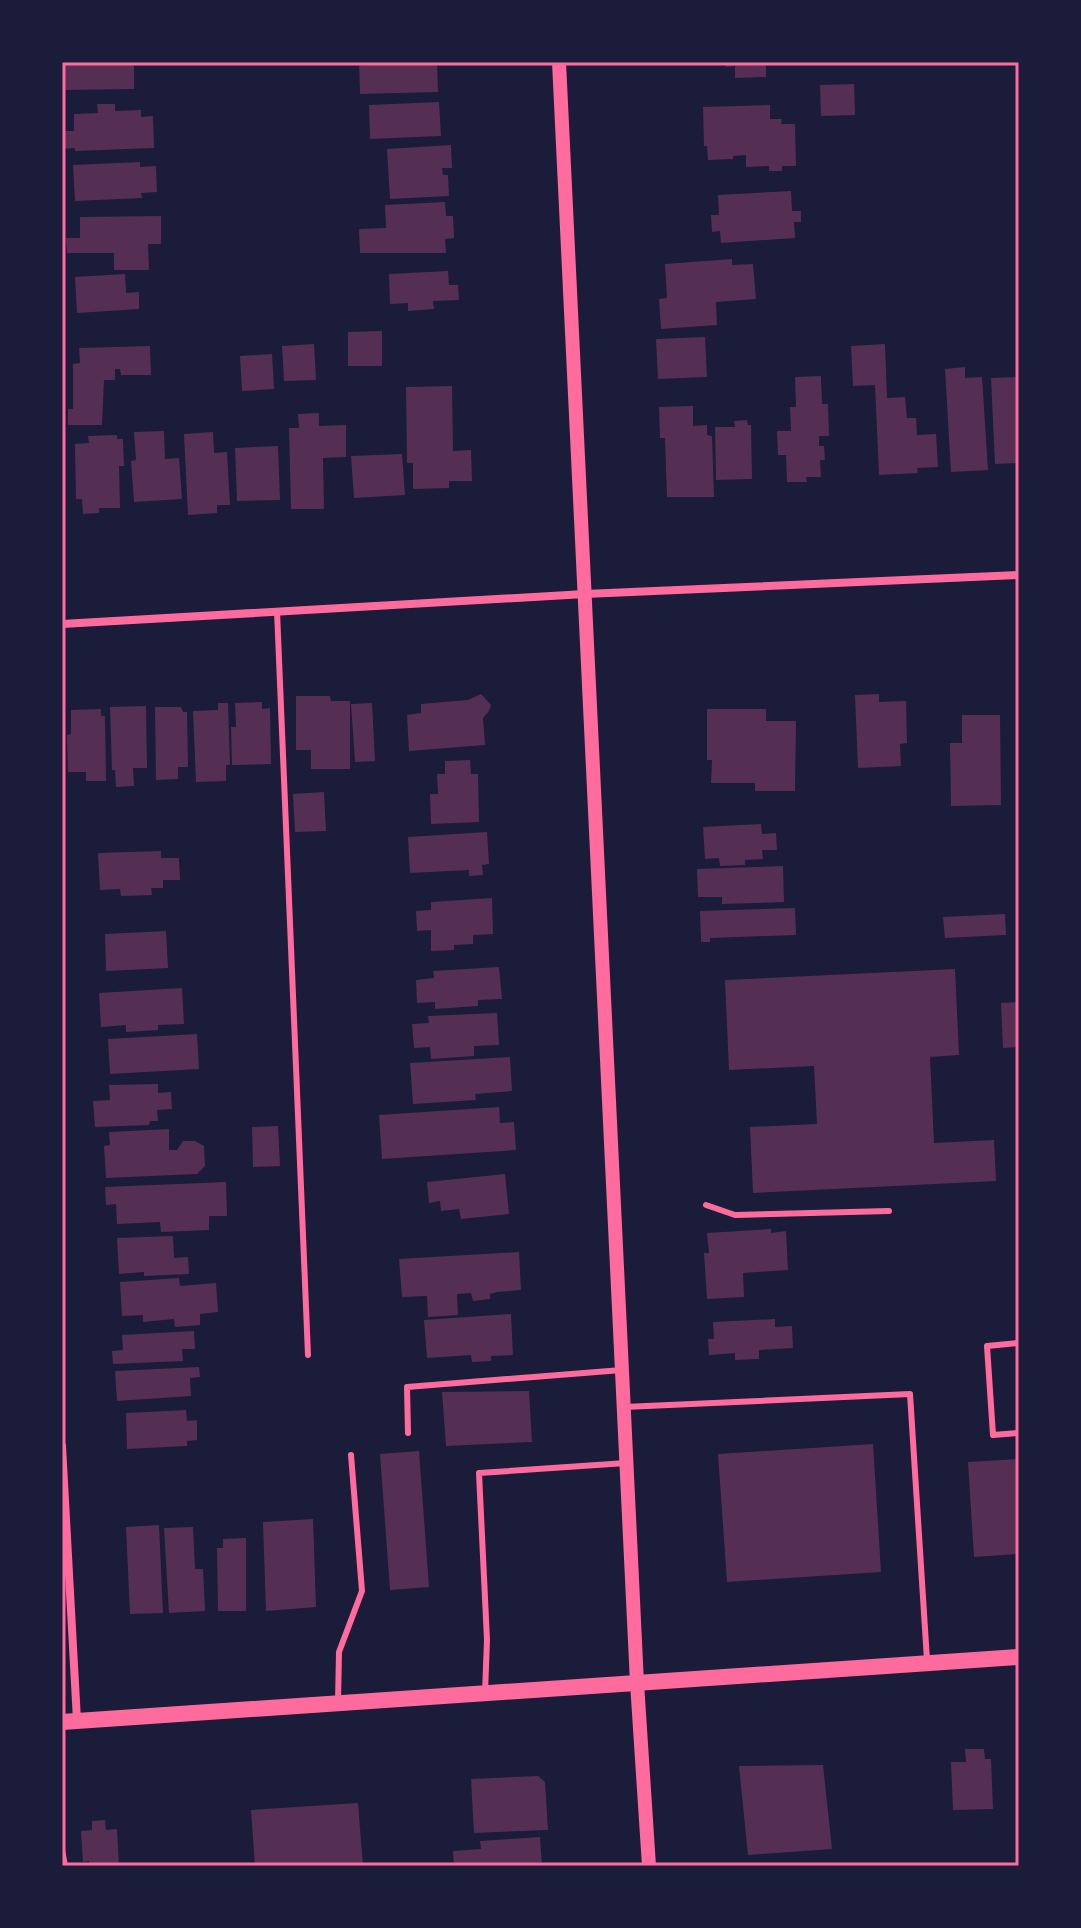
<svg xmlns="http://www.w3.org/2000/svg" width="1081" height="1928" font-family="'Libre Baskerville',serif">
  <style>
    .building { fill: #542f53 }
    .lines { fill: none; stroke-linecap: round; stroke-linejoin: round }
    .service { stroke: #ff6b9d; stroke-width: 6 }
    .minor { stroke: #ff6b9d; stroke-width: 8 }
    .tertiary { stroke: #ff6b9d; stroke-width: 14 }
    .secondary { stroke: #ff6b9d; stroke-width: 16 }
    .neatline { fill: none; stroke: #ff6b9d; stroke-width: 3 }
  </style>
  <rect width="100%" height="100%" fill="#1b1b3a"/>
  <g class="building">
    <polygon points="62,62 134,62 134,89 62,90"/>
    <polygon points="359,62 437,62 438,92 360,94"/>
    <polygon points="725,62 766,62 766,77 735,78 735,66 726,67"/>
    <polygon points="854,84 855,115 821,116 820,85"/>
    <polygon points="439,102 441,136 370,139 369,105"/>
    <polygon points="97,104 115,104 115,111 141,110 141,117 153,116 154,148 75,151 75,148 62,149 62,131 74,131 74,114 98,113"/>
    <polygon points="770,105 770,119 782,119 781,124 795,124 796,166 782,166 782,171 769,171 769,166 746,167 746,155 733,156 733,159 708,160 707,146 704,146 703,107"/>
    <polygon points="451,145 452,168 442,168 443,175 448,175 449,196 390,199 387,149"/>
    <polygon points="140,162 140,167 156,166 157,192 141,193 142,198 75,201 73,165"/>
    <polygon points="791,191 792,211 801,211 801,222 794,222 795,238 721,243 720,231 712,232 711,215 719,215 718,195"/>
    <polygon points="445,202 446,216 453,216 454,238 445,239 446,253 360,253 359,229 386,228 385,205"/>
    <polygon points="161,216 161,244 148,244 149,270 114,270 114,253 67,253 66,238 80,238 80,217"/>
    <polygon points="732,259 732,265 753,264 756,299 716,302 717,325 661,329 659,299 667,298 665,264"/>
    <polygon points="448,271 449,285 458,285 459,300 433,301 434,309 408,311 408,303 390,304 389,274"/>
    <polygon points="125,274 126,293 139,292 139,309 77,313 75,277"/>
    <polygon points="382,331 382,366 348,366 348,332"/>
    <polygon points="705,337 707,377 658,379 656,339"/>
    <polygon points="314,344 316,380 284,381 282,346"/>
    <polygon points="885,344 887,398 905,397 907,418 916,418 917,435 936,434 938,467 917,468 918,473 879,475 875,385 853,386 851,346"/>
    <polygon points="150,346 151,375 121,375 120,369 115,369 115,380 104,380 102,425 68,425 68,409 73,409 73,364 80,363 79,348"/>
    <polygon points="272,354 274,389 242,391 240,356"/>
    <polygon points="965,367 965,378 982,377 988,470 951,472 945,369"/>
    <polygon points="821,376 822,404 828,404 829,436 819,436 819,446 824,446 825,460 820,460 821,477 806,477 807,482 787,482 786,455 778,455 777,431 791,431 790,407 796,407 795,377"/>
    <polygon points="1019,377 1019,463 995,464 991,378"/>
    <polygon points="452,386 453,451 471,450 472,481 449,481 449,488 413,489 413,463 407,463 406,387"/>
    <polygon points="693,406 693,426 707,425 707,435 712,436 714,497 667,497 665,438 660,438 659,407"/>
    <polygon points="319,413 319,426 346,425 346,457 323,458 324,509 291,509 289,428 299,428 298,414"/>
    <polygon points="747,420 748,425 751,425 752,479 716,480 715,427 735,427 734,421"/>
    <polygon points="164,431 165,459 179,458 182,499 134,502 131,461 136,460 134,432"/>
    <polygon points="213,432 214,453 227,452 230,505 217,505 217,513 188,515 184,434"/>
    <polygon points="117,435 117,439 123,439 124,466 119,466 120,508 99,508 99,513 83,514 82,499 76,499 75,444 89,443 88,436"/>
    <polygon points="278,446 280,500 237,501 235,448"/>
    <polygon points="402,454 405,495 354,498 351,456"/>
    <polygon points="481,694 491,705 489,711 483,718 485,745 409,751 407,715 421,713 421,704 468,700"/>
    <polygon points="879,694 879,702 906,701 907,743 900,744 901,766 858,768 855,695"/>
    <polygon points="296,696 330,696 331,701 350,701 350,769 311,769 311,750 296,750"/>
    <polygon points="262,702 262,709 270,708 271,764 232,765 231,727 236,727 235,703"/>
    <polygon points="218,703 228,703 230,765 226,765 226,781 196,782 193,711 218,710"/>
    <polygon points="372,703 375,761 355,762 351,704"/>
    <polygon points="146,706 147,768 133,768 134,786 116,787 115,770 112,770 110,707"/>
    <polygon points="155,707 181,707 183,712 187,712 188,767 178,767 178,779 156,780"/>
    <polygon points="101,709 101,716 105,716 106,781 86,781 86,772 68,772 67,735 71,734 71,710"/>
    <polygon points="707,709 766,709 766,721 796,721 795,791 755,791 755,783 711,783 712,760 707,760"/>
    <polygon points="962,715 1000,715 1001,805 951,806 950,743 962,743"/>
    <polygon points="470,760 471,774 478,774 479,822 431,824 430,794 438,794 437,774 445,774 445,761"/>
    <polygon points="324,792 326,831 295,832 293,794"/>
    <polygon points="761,824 762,834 776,833 777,850 762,850 763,859 745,860 745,865 720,866 719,858 705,859 703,827"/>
    <polygon points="487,832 489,864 482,865 483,875 469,876 469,870 410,873 408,837"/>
    <polygon points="161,851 161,858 179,858 180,880 163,880 163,888 151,888 152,895 121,896 120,889 100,890 98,853"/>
    <polygon points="783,866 784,902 722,904 722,897 698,897 697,869"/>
    <polygon points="492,898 493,934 473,935 473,944 454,945 454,950 431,951 431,930 417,931 416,911 431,910 431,902"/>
    <polygon points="795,908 796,935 710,938 710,942 701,942 700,911"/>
    <polygon points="1005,914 1006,935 945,938 943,917"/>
    <polygon points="166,931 168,968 106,971 105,934"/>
    <polygon points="499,967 502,999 478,1000 478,1006 435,1009 435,1002 417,1003 416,980 434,978 433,971"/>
    <polygon points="955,969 959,1055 930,1057 934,1143 994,1140 996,1181 753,1193 750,1127 817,1124 814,1066 729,1070 725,980"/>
    <polygon points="182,988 184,1024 158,1025 158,1030 126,1032 126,1025 101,1027 99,993"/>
    <polygon points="1019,1002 1019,1047 1003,1048 1001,1003"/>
    <polygon points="497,1013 499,1045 474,1046 474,1056 431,1059 430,1047 414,1048 412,1024 429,1023 428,1016"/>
    <polygon points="197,1034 199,1069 110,1074 108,1039"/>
    <polygon points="510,1057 512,1091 475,1094 476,1100 413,1104 410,1063"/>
    <polygon points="158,1084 158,1093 171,1092 172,1109 157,1110 158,1121 150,1121 149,1125 95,1127 93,1101 110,1100 109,1085"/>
    <polygon points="499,1107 500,1123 514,1122 516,1150 382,1159 379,1115"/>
    <polygon points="278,1126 280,1166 253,1167 252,1127"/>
    <polygon points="169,1129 169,1150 177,1150 183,1141 195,1141 204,1146 205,1166 197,1174 106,1178 104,1146 110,1145 109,1132"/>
    <polygon points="505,1174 509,1214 461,1219 459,1209 441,1211 440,1201 429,1203 427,1182"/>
    <polygon points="226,1182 227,1216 209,1216 209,1230 161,1232 160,1222 117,1224 116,1204 106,1205 105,1187"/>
    <polygon points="771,1229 771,1233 786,1231 788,1270 743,1273 744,1297 707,1299 704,1253 709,1253 707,1233"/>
    <polygon points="173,1236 174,1258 188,1257 189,1274 144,1276 144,1272 119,1274 117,1238"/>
    <polygon points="519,1252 521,1290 497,1292 490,1294 490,1299 473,1301 471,1293 457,1294 458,1315 428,1317 427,1296 402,1297 399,1259"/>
    <polygon points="179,1278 180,1286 216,1283 218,1312 200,1314 200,1325 175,1327 174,1319 143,1322 143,1315 122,1316 120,1282"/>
    <polygon points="511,1314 513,1355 491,1356 491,1361 472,1362 471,1355 427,1358 424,1320"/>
    <polygon points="775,1319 775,1327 792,1326 793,1348 759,1350 759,1359 735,1360 735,1353 709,1355 708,1339 714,1339 713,1322"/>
    <polygon points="194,1331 195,1349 182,1349 183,1361 113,1364 112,1351 123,1350 122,1335"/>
    <polygon points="199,1367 200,1377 190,1378 191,1396 117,1401 115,1371"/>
    <polygon points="529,1391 532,1442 446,1446 442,1392"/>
    <polygon points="186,1410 187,1421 197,1420 197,1440 187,1441 187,1446 127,1449 126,1413"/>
    <polygon points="873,1444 881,1572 727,1582 718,1454"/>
    <polygon points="419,1451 429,1587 390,1590 380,1454"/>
    <polygon points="1019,1459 1019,1554 974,1557 968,1462"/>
    <polygon points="313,1519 316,1607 266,1611 263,1522"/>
    <polygon points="159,1525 163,1613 130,1614 126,1527"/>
    <polygon points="193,1527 195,1569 203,1569 205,1611 169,1613 164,1528"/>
    <polygon points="246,1538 246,1611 218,1611 217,1548 223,1548 223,1539"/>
    <polygon points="965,1749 984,1749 985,1759 991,1759 993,1809 953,1810 951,1762 966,1762"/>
    <polygon points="823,1765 832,1849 748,1855 739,1766"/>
    <polygon points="538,1776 545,1782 548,1830 474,1833 471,1779"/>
    <polygon points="358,1803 363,1866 255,1866 251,1810"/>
    <polygon points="105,1820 106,1830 117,1829 119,1866 89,1866 89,1861 83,1862 81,1831 92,1830 92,1821"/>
    <polygon points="540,1837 542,1866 454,1866 453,1851 481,1849 480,1841"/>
  </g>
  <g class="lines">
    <g class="service">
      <polyline points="277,611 308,1355"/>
      <polyline points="706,1205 735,1215 889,1211"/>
      <polyline points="1019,1343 987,1346 993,1435 1019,1433"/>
      <polyline points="624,1407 910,1394 927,1660"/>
      <polyline points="408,1433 407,1387 622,1370"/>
      <polyline points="485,1693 487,1640 479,1473 626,1463"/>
      <polyline points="338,1702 339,1652 362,1591 351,1455"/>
      <polyline points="62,1850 65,1866"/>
    </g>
    <g class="minor">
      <polyline points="62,624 585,594 1019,575"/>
      <polyline points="62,1446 77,1720"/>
    </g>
    <polyline class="tertiary" points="559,62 637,1683 649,1866"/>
    <polyline class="secondary" points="62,1722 1019,1657"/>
  </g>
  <rect width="1081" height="1928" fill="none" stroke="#1b1b3a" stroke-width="128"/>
  <rect x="64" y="64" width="953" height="1800" class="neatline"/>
</svg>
